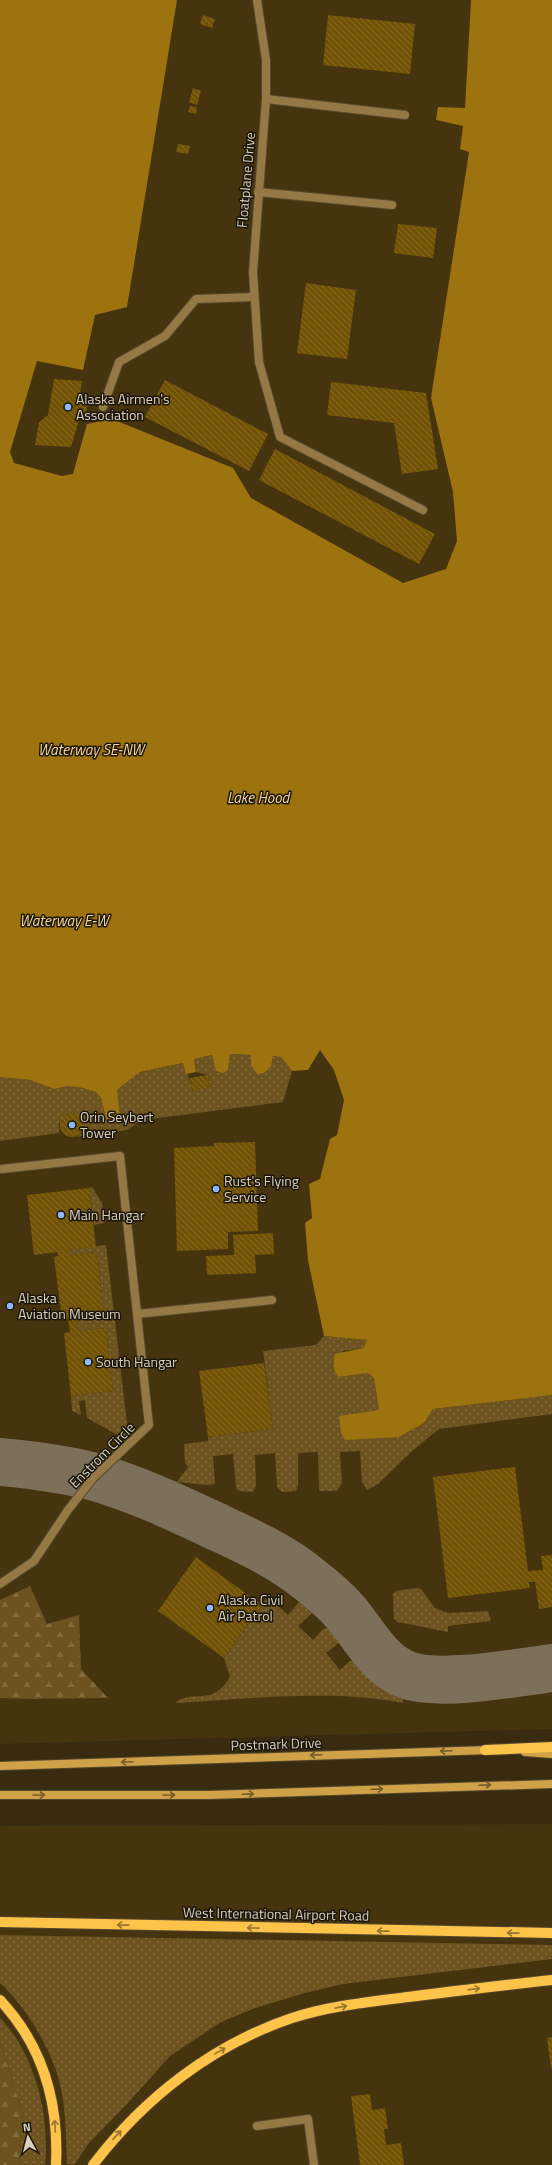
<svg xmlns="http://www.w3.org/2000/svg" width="552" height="2165" font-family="'Titillium Web',sans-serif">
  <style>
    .built { fill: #46340f }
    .grass { fill: url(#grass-dots) }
    .forest { fill: url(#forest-firs) }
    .water { fill: #9d7310 }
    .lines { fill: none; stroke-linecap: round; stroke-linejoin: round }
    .taxiway { stroke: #7c705a; stroke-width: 48 }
    .building { fill: url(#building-back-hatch) }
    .lane-casing { stroke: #56492f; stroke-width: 10 }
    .street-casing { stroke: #56492f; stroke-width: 10 }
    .secondary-casing { stroke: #56492f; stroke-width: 10 }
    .primary-casing { stroke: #56492f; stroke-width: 12 }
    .lane { stroke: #957944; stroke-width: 8 }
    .street { stroke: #957944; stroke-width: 8 }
    .secondary { stroke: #d0a248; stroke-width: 8 }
    .primary { stroke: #fec349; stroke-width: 10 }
    .oneway { stroke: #765c28 }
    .oneway2 { stroke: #98752c }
    .poi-dot { fill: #91b8fd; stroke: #1b1509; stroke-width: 1.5 }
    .labels { text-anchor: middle; stroke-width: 3; stroke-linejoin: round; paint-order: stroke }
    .street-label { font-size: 14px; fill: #d9d0c0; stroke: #1b1509 }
    .poi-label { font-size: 14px; fill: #d9d0c0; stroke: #1b1509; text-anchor: start }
    .water-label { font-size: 15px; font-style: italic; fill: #fbd99b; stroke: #1b1509 }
  </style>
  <defs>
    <pattern id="grass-dots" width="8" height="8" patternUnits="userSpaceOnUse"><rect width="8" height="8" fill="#6c531f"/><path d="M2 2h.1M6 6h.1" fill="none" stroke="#806b3e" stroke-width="1.8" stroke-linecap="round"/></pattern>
    <pattern id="forest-firs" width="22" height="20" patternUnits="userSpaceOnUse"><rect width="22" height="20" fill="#6c531f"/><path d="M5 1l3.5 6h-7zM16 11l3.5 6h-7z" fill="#806b3e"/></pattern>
    <pattern id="building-back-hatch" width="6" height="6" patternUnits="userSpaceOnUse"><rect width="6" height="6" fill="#725205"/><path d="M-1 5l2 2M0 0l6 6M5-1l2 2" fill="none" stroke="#866a28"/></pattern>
  </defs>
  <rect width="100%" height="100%" fill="#392b0f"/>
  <g class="built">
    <polygon points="0,0 552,0 552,1729 0,1744"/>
    <polygon points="552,1824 552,2165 0,2165 0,1826"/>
  </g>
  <g class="grass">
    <path d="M230,1054L251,1055L264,1073L271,1067L273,1056L281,1057L292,1071L283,1102L142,1120L127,1130L77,1137L84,1128L83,1120L74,1113L66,1114L59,1123V1133L0,1141V1077L30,1080L54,1089L69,1086L83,1088L97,1092L101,1098L106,1119L117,1090L140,1072L184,1063C186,1073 191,1080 192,1090L210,1088L208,1075L196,1072L194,1059L212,1055L216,1070H228Z"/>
    <polygon points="92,1187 102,1203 104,1223 94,1225 89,1188"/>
    <polygon points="106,1245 128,1432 129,1435 123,1438 87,1418 85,1400 79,1401 81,1415 72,1411 71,1396 113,1391 106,1328 78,1331 77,1318 104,1315 97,1252 68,1255 68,1250"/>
    <path d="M324,1336L367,1340L363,1348L343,1351L338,1377L368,1373L374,1378L379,1411L399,1437L424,1423L433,1409L552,1395V1414L439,1429L411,1452L378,1484L367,1490L362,1482L360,1451L340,1452L342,1483L337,1491H319L318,1452L298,1453V1485L296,1491L282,1492L277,1487L275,1453L255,1455L256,1485L253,1492L239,1491L236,1488L233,1454L213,1456L215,1484C202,1487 191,1482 177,1482L188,1467L185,1463L184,1444L208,1441V1437L273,1429L263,1351L316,1345Z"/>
    <polygon points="418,1588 421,1589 435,1608 448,1613 488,1611 491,1621 448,1626 448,1632 398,1622 394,1619 393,1594 396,1591"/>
    <path d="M268,1597L288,1615L300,1601L308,1598L314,1603L315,1610L298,1626L313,1640L323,1629L334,1625L343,1636L341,1641L326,1653L340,1670L350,1661L361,1660C371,1680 384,1689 403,1699V1703C328,1689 250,1699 175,1703C193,1688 212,1708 230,1677L224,1658Z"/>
    <path d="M0,1935L552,1945V1959L343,1984L305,1993L255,2008L221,2022L170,2056L127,2104L89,2143L74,2165L67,2164C66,2135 66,2101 57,2073C46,2041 25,2006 0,1983Z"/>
    <path d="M0,2018C35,2054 50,2115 45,2165H19L23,2114L0,2040Z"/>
  </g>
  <g class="forest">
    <polygon points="30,1586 47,1624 79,1615 81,1669 108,1698 32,1699 0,1698 0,1600"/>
    <polygon points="0,2040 23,2114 19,2165 0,2165"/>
  </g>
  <path class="water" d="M0,0H177L127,307L95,315L83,370L37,361L10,452L14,463L62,476L73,474L87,424L112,419L233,468L251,498L403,583L446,569L457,541L453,492L431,398L469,152L460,149L463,126L436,120L438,107L465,108L471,0H552V1395L433,1409L424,1423L399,1437L345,1440L341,1433L339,1416L379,1410L374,1378L368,1373L338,1377C333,1370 333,1362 335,1354L363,1348L367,1340L324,1336L308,1260L305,1223L312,1218L309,1184L320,1179L330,1139L337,1135L344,1100L334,1070L320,1050L308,1070L292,1071L281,1057L273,1056L271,1067L264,1073L257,1074L251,1065V1055L230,1054L228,1070L223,1073L216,1071L212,1055L194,1059L196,1072L186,1074L183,1063L140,1072L117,1090L120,1117L106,1119L101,1098L96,1092L83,1088L69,1086L54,1089L30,1080L0,1077Z"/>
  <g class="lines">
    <path class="taxiway" d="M0,1462C32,1465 64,1469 95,1477C136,1489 175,1507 213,1525C247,1541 281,1556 310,1580C323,1590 336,1601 347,1614C365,1636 380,1667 410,1676C446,1686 513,1673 552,1668"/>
  </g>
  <g class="building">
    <polygon points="203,15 215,19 212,28 200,24"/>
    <polygon points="328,15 415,24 410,74 323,65"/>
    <polygon points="193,88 201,91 197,105 189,102"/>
    <polygon points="190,106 197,107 196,114 188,112"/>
    <polygon points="178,144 190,146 188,154 176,152"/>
    <polygon points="398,224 437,228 433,258 394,253"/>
    <polygon points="306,283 356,290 347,359 297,353"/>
    <polygon points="54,379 82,381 79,401 88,401 86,413 79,420 71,447 35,445 39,422 48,415"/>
    <polygon points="165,380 268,434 249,471 145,417"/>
    <polygon points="331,382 426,393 438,469 402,474 394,423 327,415"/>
    <polygon points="275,449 435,534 419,564 259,480"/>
    <polygon points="208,1075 210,1088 192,1091 190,1078"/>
    <circle cx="72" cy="1125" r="12"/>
    <polygon points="255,1142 258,1231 228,1232 228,1249 177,1251 174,1148 214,1146 214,1143"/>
    <polygon points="89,1188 96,1247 68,1250 68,1255 97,1252 104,1315 77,1318 78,1331 106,1328 113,1391 71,1396 64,1333 70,1332 68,1319 62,1320 54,1257 58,1256 58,1252 34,1255 27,1195"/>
    <polygon points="273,1233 274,1254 255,1255 256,1273 207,1275 206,1256 234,1255 233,1235"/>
    <polygon points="264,1363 273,1429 208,1437 199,1371"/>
    <polygon points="515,1467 528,1571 543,1570 541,1556 552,1555 552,1607 539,1609 535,1582 529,1582 530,1588 448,1598 433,1477"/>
    <polygon points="196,1557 262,1605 224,1658 158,1611"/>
    <polygon points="552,2037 552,2068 551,2068 547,2038"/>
    <polygon points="370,2094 372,2110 385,2108 388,2129 384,2129 386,2145 401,2143 404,2165 360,2165 351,2096"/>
  </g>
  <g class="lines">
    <g class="lane-casing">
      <g id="lane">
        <polyline points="266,99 405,115"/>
        <polyline points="258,192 392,205"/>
        <polyline points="259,362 280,437 423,510"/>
        <polyline points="103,407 119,362 165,336 196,299 254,297"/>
        <polyline points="2,1169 120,1156 149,1425 94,1477 68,1510"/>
        <polyline points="137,1314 272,1300"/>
        <polyline points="257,2126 308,2119 314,2165"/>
      </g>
    </g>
    <g class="street-casing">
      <g id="street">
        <polyline points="257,0 266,60 266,99 253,272 259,362"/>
        <polyline points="0,1584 34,1561 68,1510"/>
      </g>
    </g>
    <g class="secondary-casing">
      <g id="secondary">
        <polyline points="525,1752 552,1754"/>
        <polyline points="0,1766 489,1750"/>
        <polyline points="0,1795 209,1795 552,1784"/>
      </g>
    </g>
    <g class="primary-casing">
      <g id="primary">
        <polyline points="485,1750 552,1747"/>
        <polyline points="0,1922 552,1933"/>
        <path d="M0,2000C43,2046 59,2103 56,2165"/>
        <path d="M93,2165C144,2098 212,2045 292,2018C329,2006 369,2002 408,1997C456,1991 504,1985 552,1980"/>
      </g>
    </g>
    <use href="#lane" class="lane"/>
    <use href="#street" class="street"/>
    <use href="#secondary" class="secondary"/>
    <use href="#primary" class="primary"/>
  </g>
  <defs><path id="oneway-shaft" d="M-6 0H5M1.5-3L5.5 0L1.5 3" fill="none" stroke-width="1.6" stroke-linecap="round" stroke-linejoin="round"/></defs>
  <g class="oneway">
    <use href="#oneway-shaft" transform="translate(446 1751) rotate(178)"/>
    <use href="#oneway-shaft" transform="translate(316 1755) rotate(178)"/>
    <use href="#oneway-shaft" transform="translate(127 1762) rotate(178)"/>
    <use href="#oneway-shaft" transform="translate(485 1785) rotate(-2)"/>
    <use href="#oneway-shaft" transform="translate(377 1789) rotate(-2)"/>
    <use href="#oneway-shaft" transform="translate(248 1794) rotate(-2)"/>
    <use href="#oneway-shaft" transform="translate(39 1795)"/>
    <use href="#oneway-shaft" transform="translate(169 1795)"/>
  </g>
  <g class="oneway2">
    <use href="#oneway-shaft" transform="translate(123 1925) rotate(-179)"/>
    <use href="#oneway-shaft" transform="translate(253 1928) rotate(-179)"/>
    <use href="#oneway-shaft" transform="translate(383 1931) rotate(-179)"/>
    <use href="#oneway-shaft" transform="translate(513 1933) rotate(-179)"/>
    <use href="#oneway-shaft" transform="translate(474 1989) rotate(-7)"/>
    <use href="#oneway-shaft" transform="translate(341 2007) rotate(-11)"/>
    <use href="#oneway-shaft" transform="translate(220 2051) rotate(-29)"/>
    <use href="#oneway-shaft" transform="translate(55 2126) rotate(-94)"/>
    <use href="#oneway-shaft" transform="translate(117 2135) rotate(-47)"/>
  </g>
  <g class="poi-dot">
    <circle cx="68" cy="407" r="4"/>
    <circle cx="72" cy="1125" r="4"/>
    <circle cx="216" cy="1189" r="4"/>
    <circle cx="61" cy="1215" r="4"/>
    <circle cx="10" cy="1306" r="4"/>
    <circle cx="88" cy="1362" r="4"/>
    <circle cx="210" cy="1608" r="4"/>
  </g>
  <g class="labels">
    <g class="street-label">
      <text transform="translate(246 180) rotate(-85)" y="5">Floatplane Drive</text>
      <text transform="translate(102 1455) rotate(-45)" y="5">Enstrom Circle</text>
      <text transform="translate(276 1744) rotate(-2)" y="5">Postmark Drive</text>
      <text transform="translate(276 1914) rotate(1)" y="5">West International Airport Road</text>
    </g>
    <g class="poi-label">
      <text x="76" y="404">Alaska Airmen's<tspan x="76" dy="16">Association</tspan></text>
      <text x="80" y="1122">Orin Seybert<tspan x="80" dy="16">Tower</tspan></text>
      <text x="224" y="1186">Rust's Flying<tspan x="224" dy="16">Service</tspan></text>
      <text x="69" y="1220">Main Hangar</text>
      <text x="18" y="1303">Alaska<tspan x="18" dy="16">Aviation Museum</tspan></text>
      <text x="96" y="1367">South Hangar</text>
      <text x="218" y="1605">Alaska Civil<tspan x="218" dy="16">Air Patrol</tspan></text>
    </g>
    <g class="water-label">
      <text x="91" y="755">Waterway SE-NW</text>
      <text x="258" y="803">Lake Hood</text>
      <text x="64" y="926">Waterway E-W</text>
    </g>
  </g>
  <g transform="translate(28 2137) rotate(353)" stroke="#1b1509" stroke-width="3" paint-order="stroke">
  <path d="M0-3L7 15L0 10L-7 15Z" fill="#d9d0c0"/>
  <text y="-6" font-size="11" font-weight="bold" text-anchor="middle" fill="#d9d0c0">N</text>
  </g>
</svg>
